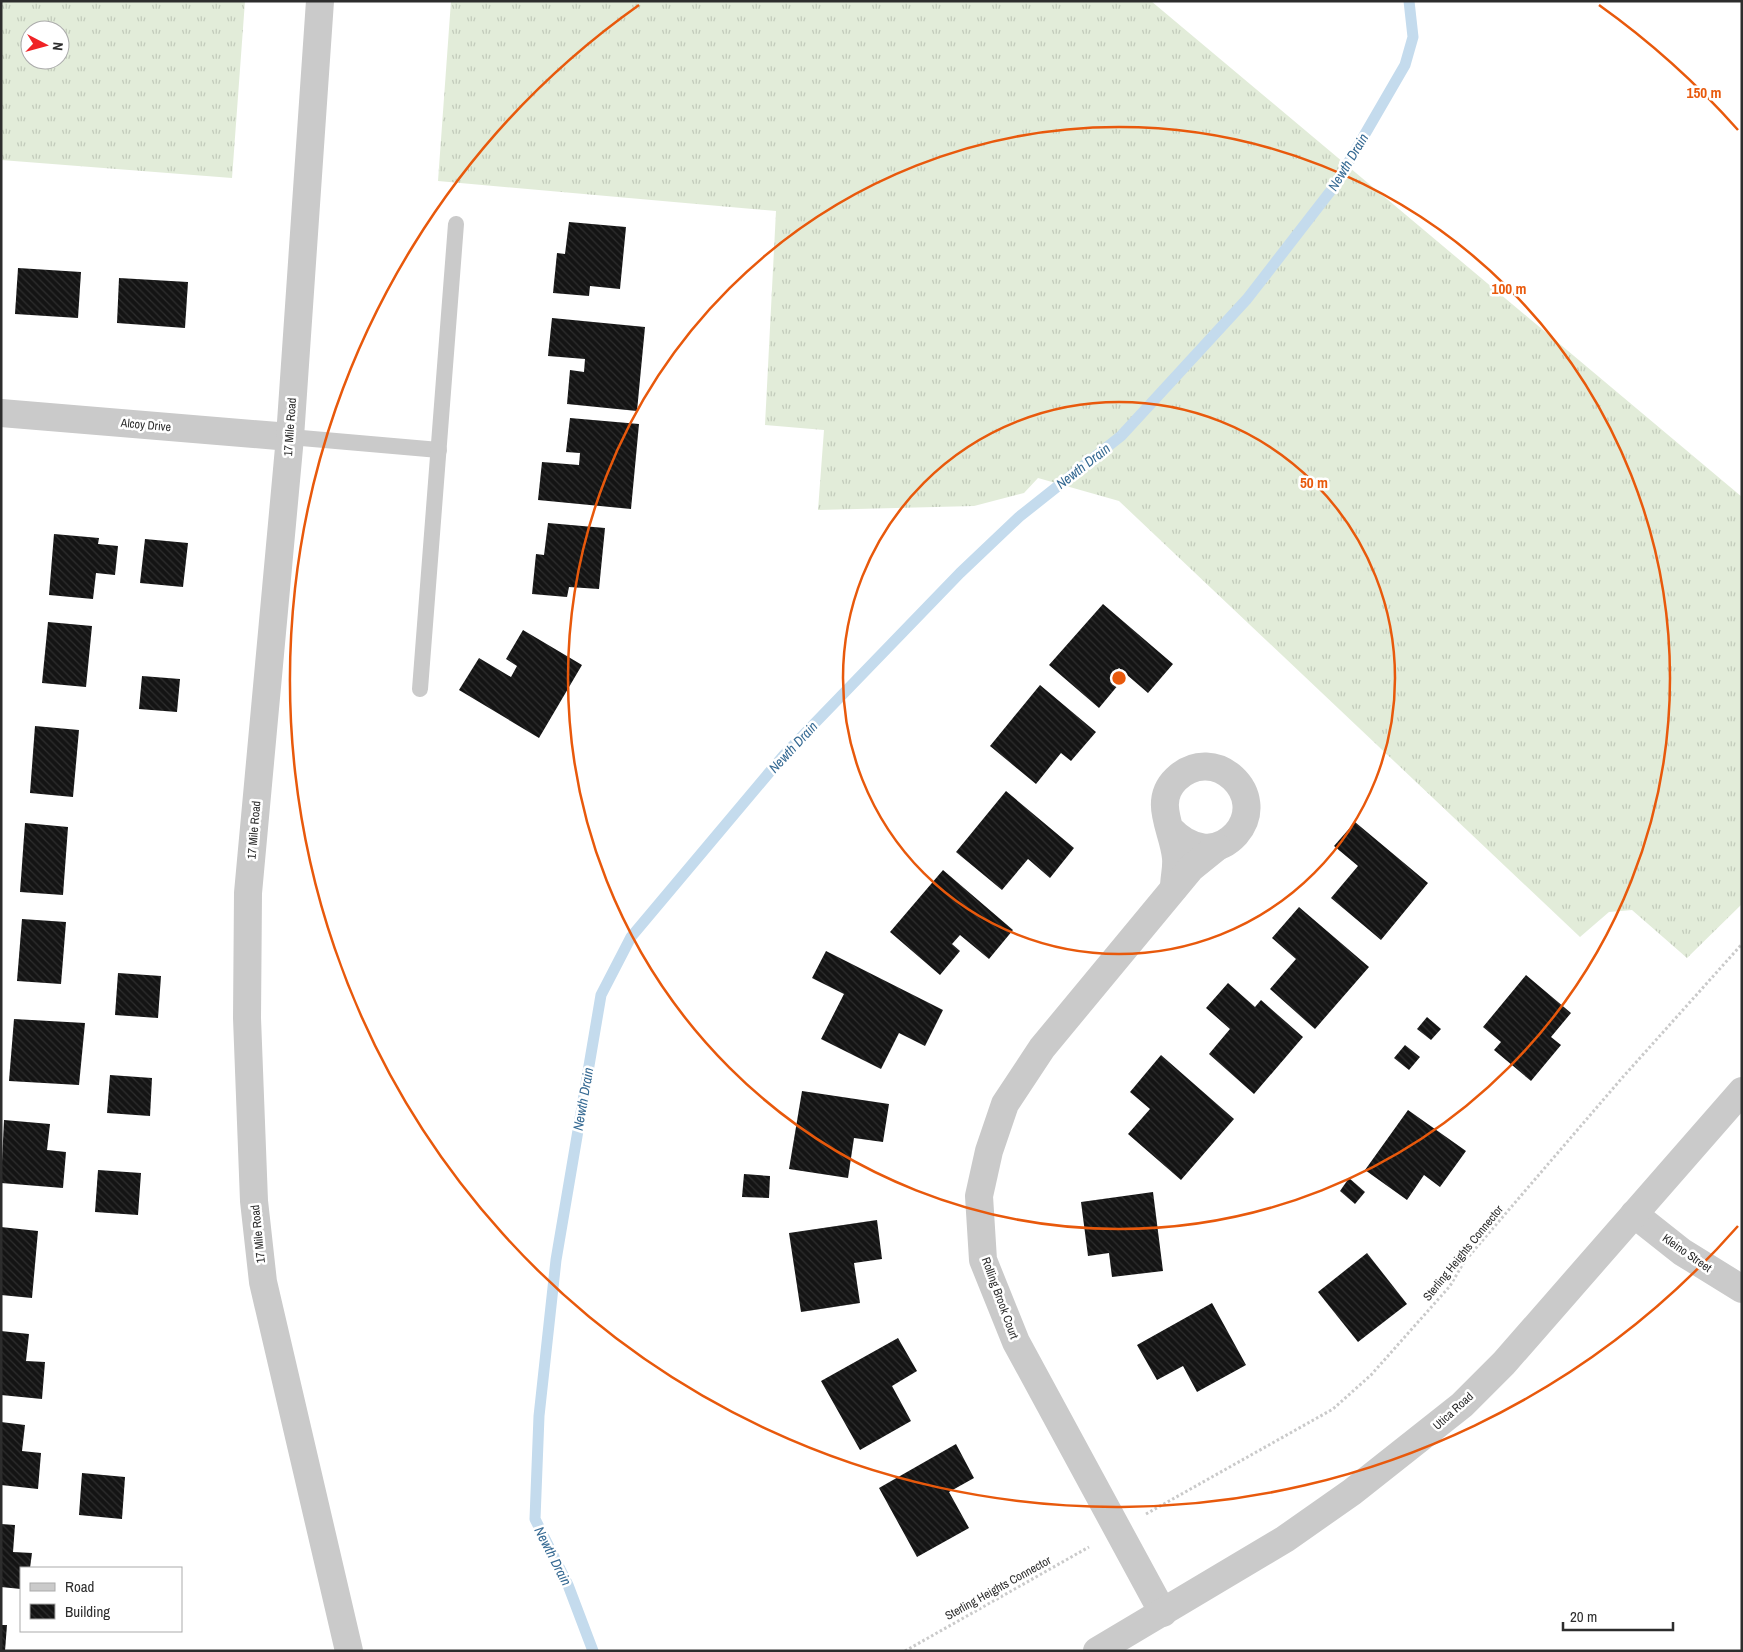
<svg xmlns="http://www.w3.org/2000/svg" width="1743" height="1652" font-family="'Archivo Narrow',sans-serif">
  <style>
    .grass { fill: url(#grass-tufts); fill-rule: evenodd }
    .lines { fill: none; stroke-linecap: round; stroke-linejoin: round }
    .stream { stroke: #c4dbed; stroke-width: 11 }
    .building { fill: url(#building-back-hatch) }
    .path { stroke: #cacaca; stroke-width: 3; stroke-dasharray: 2.5 2.5; stroke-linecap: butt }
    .service { stroke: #cacaca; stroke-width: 16 }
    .minor { stroke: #cacaca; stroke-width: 28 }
    .tertiary { stroke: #cacaca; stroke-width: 28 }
    .ring { fill: none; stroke: #e8590c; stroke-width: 2.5 }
    .labels { text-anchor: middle; stroke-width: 5; stroke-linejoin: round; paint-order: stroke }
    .street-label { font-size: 12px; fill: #2d2d2d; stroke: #fff }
    .water-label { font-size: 14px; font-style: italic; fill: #366a93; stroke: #fff }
    .centre { fill: #e8590c; stroke: #fff; stroke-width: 2.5 }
    .ring-label { font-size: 15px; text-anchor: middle; font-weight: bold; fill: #e8590c; stroke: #fff; stroke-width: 5; stroke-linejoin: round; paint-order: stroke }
  </style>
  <defs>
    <pattern id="grass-tufts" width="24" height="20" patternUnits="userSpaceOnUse" patternTransform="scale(1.25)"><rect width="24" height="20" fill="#e2ecd9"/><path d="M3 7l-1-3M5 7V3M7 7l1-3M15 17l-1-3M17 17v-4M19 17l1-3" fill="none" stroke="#c2cbbb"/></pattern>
    <pattern id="building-back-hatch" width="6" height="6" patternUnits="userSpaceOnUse" patternTransform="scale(1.25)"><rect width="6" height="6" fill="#141414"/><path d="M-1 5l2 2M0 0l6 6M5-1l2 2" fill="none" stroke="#2e2e2e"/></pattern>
  </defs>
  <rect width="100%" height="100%" fill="#fff"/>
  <g class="grass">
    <path d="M1,1H245L232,178L1,160ZM30,30H60V60H30Z"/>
    <polygon points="451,1 1151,1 1742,497 1742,904 1687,958 1632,910 1609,912 1580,937 1119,501 1038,478 1024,493 974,506 818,510 824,430 765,425 776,211 438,181"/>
  </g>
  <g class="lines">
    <polyline class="stream" points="593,1651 568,1585 535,1519 539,1416 556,1260 601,995 631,937 784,755 960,573 1019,517 1121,436 1247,299 1336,184 1405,65 1413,37 1409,1"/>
  </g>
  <g class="building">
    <polygon points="569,222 626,227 620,289 590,286 589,296 553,293 557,253 565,254"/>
    <polygon points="18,268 81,272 78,318 15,314"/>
    <polygon points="119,278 188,282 185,328 117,323"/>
    <polygon points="552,318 645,327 637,411 567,404 570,370 584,372 585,359 548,356"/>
    <polygon points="570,418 639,424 631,509 538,500 542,462 579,465 580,453 566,452"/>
    <polygon points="548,523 605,528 599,589 569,587 567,597 532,594 536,554 544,555"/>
    <polygon points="54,534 99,538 98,544 118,546 115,575 96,573 93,599 49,595"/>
    <polygon points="145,539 188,543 183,587 140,583"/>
    <polygon points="1103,604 1173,664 1148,693 1119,668 1111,677 1119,684 1099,708 1049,665"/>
    <polygon points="48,622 92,626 86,687 42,683"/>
    <polygon points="523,630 582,665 539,738 459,690 479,658 511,677 517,666 506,659"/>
    <polygon points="142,676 180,679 177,712 139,709"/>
    <polygon points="1040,685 1096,732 1071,761 1061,753 1036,784 990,746"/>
    <polygon points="35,726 79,730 73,797 30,793"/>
    <polygon points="1006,791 1074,848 1050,878 1028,859 1002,890 956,852"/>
    <polygon points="1355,822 1428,883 1381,940 1331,898 1358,866 1334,846"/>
    <polygon points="25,823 68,827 63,895 20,892"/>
    <polygon points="943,870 1013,930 989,959 960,935 952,944 960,951 940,975 890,932"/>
    <polygon points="1299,907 1369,967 1315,1029 1270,989 1296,959 1272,938"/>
    <polygon points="22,919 66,922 61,984 17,981"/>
    <polygon points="826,951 943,1010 925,1046 899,1033 881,1069 821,1039 844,994 812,978"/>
    <polygon points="118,973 161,976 158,1018 115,1015"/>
    <polygon points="1526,975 1571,1013 1551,1037 1561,1045 1531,1081 1494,1050 1501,1042 1483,1027"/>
    <polygon points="1228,983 1255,1007 1261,1000 1303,1037 1254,1094 1209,1054 1230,1029 1206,1008"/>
    <polygon points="1427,1017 1441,1029 1431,1040 1417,1029"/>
    <polygon points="14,1019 85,1023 79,1085 9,1081"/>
    <polygon points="1405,1045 1420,1057 1409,1070 1394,1058"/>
    <polygon points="1161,1055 1234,1119 1181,1180 1128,1134 1150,1109 1130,1092"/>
    <polygon points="110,1075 152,1078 150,1116 107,1113"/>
    <polygon points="802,1091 889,1104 883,1142 854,1138 848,1178 789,1169"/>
    <polygon points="1408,1110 1466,1151 1440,1187 1424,1175 1407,1200 1365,1170"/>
    <polygon points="4,1120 50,1124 47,1150 66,1152 63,1188 1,1183"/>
    <polygon points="98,1170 141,1173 138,1215 95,1212"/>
    <polygon points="744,1174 770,1176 769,1198 742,1197"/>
    <polygon points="1349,1178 1365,1192 1355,1204 1340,1191"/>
    <polygon points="1153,1192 1163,1271 1112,1277 1109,1253 1088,1256 1081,1202"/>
    <polygon points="877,1220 882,1259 854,1263 860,1303 801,1312 789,1233"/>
    <polygon points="1,1227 38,1231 32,1298 1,1295"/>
    <polygon points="1367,1253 1407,1304 1358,1342 1318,1292"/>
    <polygon points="1212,1303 1246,1365 1197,1392 1183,1366 1157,1380 1137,1345"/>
    <polygon points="1,1331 29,1334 26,1361 45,1362 42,1399 1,1395"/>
    <polygon points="898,1338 917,1371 892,1386 911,1421 860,1450 821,1381"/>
    <polygon points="1,1422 25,1425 22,1451 41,1453 38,1489 1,1485"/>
    <polygon points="956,1444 974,1478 949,1492 969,1528 917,1557 879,1488"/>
    <polygon points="82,1473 125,1477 122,1519 79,1515"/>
    <polygon points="1,1524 15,1525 13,1552 32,1553 30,1568 21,1568 21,1589 1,1587"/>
    <polygon points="1,1625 7,1625 5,1651 1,1651"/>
  </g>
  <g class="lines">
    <g class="path">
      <polyline points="1146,1514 1333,1409 1371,1375 1450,1286 1464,1262 1622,1078 1742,944"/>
      <polyline points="905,1651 1089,1547"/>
    </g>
    <g class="service">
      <polyline points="290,437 439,450"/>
      <polyline points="420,689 456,224"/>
    </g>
    <g class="minor">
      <polyline points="1,413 290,437"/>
      <path d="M1171,830C1189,849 1216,856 1236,834C1270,795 1214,742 1176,779C1152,802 1174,831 1176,858C1177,868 1174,878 1174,888"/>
      <polyline points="1634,1214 1682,1252 1742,1289"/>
      <polyline points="1163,1613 1016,1342 983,1260 979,1196 989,1151 1005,1104 1042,1048 1191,868 1217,847"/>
    </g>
    <g class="tertiary">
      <polyline points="320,1 290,437 248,893 247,1018 254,1201 263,1282 349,1651"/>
      <polyline points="1097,1651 1285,1539 1352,1492 1462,1405 1504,1363 1742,1091"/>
    </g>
  </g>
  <g class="ring">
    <circle cx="1119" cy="678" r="276"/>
    <circle cx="1119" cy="678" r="551"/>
    <path d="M1738 1226A827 827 0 1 1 639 5M1599 5A827 827 0 0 1 1738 130"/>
  </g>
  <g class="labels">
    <g class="street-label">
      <text transform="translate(146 425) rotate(5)" y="4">Alcoy Drive</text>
      <text transform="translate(290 427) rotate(-86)" y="4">17 Mile Road</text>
      <text transform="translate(254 830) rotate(-85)" y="4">17 Mile Road</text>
      <text transform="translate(258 1234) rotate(-96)" y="4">17 Mile Road</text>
      <text transform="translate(1463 1253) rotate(-51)" y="4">Sterling Heights Connector</text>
      <text transform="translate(1687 1253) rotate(35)" y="4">Kleino Street</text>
      <text transform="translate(1000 1298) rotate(70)" y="4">Rolling Brook Court</text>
      <text transform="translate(1453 1411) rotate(-42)" y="4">Utica Road</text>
      <text transform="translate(998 1588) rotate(-29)" y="4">Sterling Heights Connector</text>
    </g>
    <g class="water-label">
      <text transform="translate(1348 162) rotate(-59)" y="5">Newth Drain</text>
      <text transform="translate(1083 466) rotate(-38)" y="5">Newth Drain</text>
      <text transform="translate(793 747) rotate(-47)" y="5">Newth Drain</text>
      <text transform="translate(583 1099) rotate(-80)" y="5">Newth Drain</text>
      <text transform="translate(553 1556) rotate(63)" y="5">Newth Drain</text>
    </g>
  </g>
  <circle cx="1119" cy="678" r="8" class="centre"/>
  <g class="ring-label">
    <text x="1704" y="98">150 m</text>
    <text x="1509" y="294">100 m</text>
    <text x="1314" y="488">50 m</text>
  </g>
  <rect width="1743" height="1652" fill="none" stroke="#2d2d2d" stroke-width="5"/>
  <rect x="20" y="1567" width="162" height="65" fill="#ffffff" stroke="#ababab"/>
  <rect x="30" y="1583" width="25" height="8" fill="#cacaca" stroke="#ababab"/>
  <text x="65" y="1592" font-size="15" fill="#2d2d2d">Road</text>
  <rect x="30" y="1604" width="25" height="15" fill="url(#building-back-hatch)" stroke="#ababab"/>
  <text x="65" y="1617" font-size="15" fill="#2d2d2d">Building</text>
  <g transform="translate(45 45) rotate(96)"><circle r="24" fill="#ffffff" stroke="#ababab"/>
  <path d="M0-4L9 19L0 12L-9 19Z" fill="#f02326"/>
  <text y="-8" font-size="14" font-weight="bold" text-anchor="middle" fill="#2d2d2d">N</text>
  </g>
  <path d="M1563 1622v8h110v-8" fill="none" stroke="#2d2d2d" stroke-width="2.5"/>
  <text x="1570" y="1622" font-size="15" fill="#2d2d2d" stroke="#ffffff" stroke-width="4" paint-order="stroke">20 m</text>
</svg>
